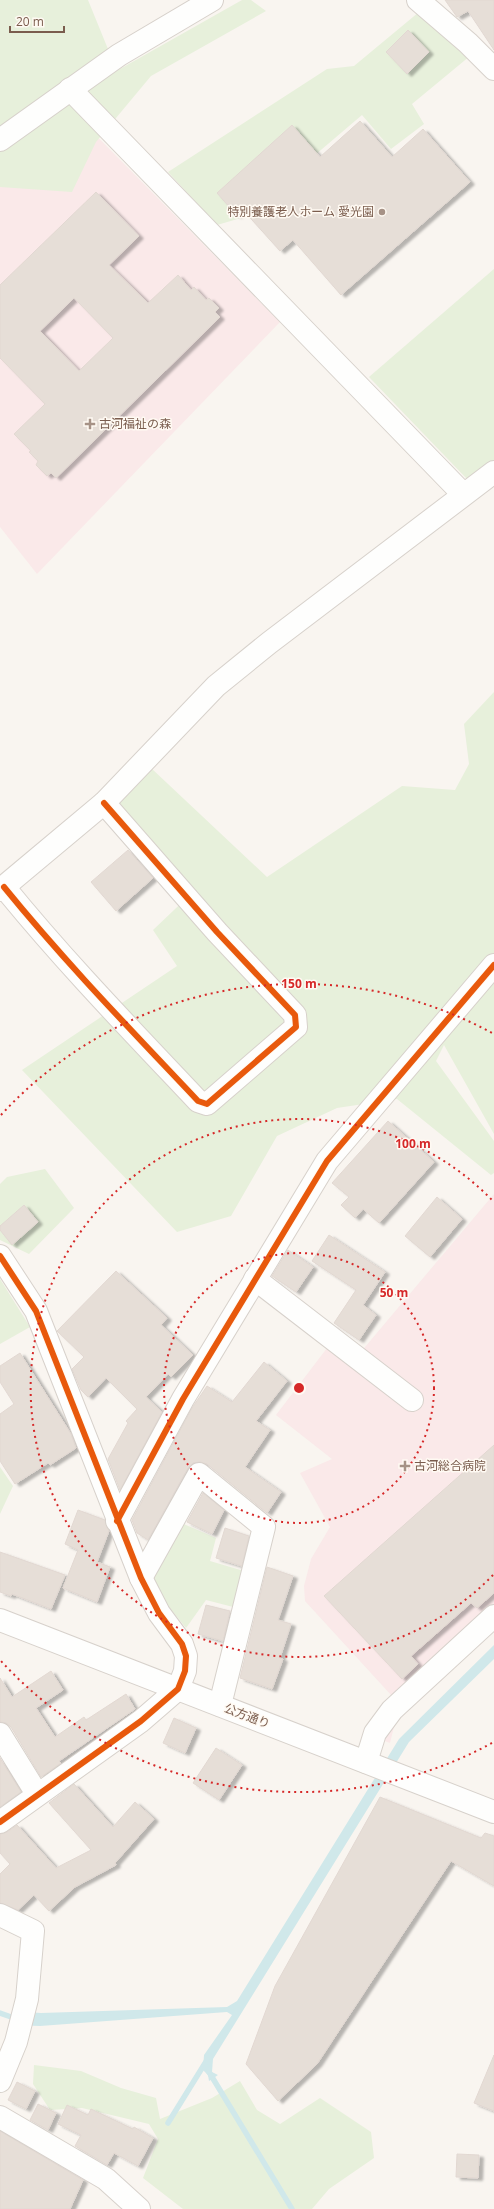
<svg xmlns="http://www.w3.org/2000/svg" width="494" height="2209" font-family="'Open Sans','Noto Sans JP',sans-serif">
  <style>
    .medical { fill: #fae9e9 }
    .green { fill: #e7f0db }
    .water { fill: #d0e8ea }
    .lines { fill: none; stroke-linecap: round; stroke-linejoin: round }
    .stream { stroke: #d0e8ea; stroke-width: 5.5 }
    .building { fill: #e6ded7; stroke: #e2d8d2; fill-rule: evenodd; filter: url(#shadow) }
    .minor-casing { stroke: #d7d1cb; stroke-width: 24 }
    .minor { stroke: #fefefd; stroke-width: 22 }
    .cycleway-casing { stroke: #fffaf3; stroke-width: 8 }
    .cycleway { stroke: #e8590c; stroke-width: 6 }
    .ring { fill: none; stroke: #d62828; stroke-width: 2; stroke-dasharray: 2 4 }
    .poi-dot { fill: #a69286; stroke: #fffaf3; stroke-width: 1.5 }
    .labels { text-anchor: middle; stroke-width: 3; stroke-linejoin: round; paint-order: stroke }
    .poi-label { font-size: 12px; fill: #7a5c4d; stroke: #fffaf3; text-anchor: start }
    .street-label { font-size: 12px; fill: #7a5c4d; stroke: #fffaf3 }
    .centre { fill: #d62828; stroke: #fffaf3; stroke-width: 2 }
    .ring-label { font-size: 12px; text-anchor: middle; font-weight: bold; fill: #d62828; stroke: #fffaf3; stroke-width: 3; stroke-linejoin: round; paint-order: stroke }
  </style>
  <defs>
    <filter id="shadow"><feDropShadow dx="4.5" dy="2.5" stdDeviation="1" flood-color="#0004"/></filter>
  </defs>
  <rect width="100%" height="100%" fill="#f9f5f0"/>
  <g class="medical">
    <polygon points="69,108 280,322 37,574 0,527 0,158"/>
    <polygon points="494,1194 494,1629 408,1706 394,1727 390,1743 365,1734 392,1696 305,1601 304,1586 311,1559 330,1527 300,1473 332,1459 276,1415 337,1335 360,1353"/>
  </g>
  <g class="green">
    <polygon points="0,0 88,0 110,54 81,91 242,0 251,0 266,11 151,76 96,142 72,192 0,187"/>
    <polygon points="419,12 470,56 412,104 424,124 391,149 362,115 241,218 217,225 168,172 327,69 354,66"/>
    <polygon points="494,269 494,461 468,480 369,377"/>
    <polygon points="494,692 494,1134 444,1045 436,1061 494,1141 494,1173 491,1175 397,1099 337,1108 277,1136 231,1216 177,1232 22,1070 177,966 153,930 195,890 115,802 151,768 267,877 402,786 455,790 469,764 464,724"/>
    <polygon points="45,1169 74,1208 29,1254 0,1240 0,1184 7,1177"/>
    <polygon points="0,1279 30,1327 0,1344"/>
    <polygon points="0,1467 13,1486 0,1514"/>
    <polygon points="179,1522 216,1538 210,1561 244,1571 237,1608 206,1600 186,1628 169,1607 149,1573"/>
    <polygon points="34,2065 81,2071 121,2088 156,2098 160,2119 212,2098 240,2081 257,2110 280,2124 320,2098 371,2132 374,2158 329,2189 312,2209 183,2209 143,2178 158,2139 149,2124 82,2108 50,2110 33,2084"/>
  </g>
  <polygon class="water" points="494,1645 494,1659 409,1742 213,2059 212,2072 218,2075 209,2081 208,2075 203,2070 204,2055 232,2015 227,2012 40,2026 13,2025 15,2011 41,2013 227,2007 237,2001 399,1739"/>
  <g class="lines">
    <g class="stream">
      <polyline points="0,2013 14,2018"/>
      <polyline points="209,2072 292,2209"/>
      <polyline points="168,2123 207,2060"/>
    </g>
  </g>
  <g class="building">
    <polygon points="445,0 494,0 494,50 468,11 457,17"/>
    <polygon points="408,30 429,52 407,74 386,52"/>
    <polygon points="360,121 392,157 423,129 470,182 341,295 293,240 280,251 243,210 237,216 217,193 292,125 320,157"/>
    <path d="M96,192L139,236L109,265L148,303L178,275L191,290L194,287L206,300L209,298L219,308L215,312L220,317L56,478L51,473L47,476L36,465L38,461L29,452L31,451L14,434L45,404L0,358V285ZM74,298L113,338L79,371L40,331Z"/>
    <polygon points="128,850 153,878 116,911 91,882"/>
    <polygon points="388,1121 434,1162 379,1223 363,1209 355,1218 341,1205 349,1197 332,1183"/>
    <polygon points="437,1197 462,1219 430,1257 405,1236"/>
    <polygon points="24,1205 38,1222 12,1245 0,1230 0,1226"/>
    <polygon points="329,1235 385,1272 363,1305 376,1315 359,1340 334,1323 356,1290 312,1261"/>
    <polygon points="288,1250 313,1267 296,1292 272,1276"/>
    <polygon points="116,1271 167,1318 161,1325 193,1355 171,1377 168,1374 146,1397 162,1412 120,1490 108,1459 128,1423 126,1421 137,1409 106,1378 88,1397 81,1390 72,1369 84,1357 57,1331"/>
    <polygon points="20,1353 71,1434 76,1448 50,1465 48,1463 15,1484 0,1461 0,1414 14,1404 0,1382 0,1366"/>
    <polygon points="264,1362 287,1381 256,1421 270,1430 245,1467 281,1492 267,1513 207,1464 200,1462 193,1463 188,1468 148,1540 137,1533 132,1520 192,1408 207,1386 232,1402"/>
    <polygon points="494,1445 494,1593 477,1608 471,1603 411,1656 418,1664 402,1679 324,1596"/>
    <polygon points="203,1493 224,1510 212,1534 187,1522"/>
    <polygon points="78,1510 105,1520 109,1531 97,1562 110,1567 97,1602 63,1588 78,1550 65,1544"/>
    <polygon points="225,1528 249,1536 242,1566 216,1558"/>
    <polygon points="0,1552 65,1575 51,1609 12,1594 11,1596 0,1592"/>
    <polygon points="267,1567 293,1576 278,1620 291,1624 280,1658 283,1659 272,1689 240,1678"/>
    <polygon points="206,1605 230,1611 223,1641 198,1634"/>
    <polygon points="51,1671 63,1690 36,1708 55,1737 84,1717 86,1720 126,1694 135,1709 59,1761 61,1763 41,1777 11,1727 6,1723 0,1722 0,1678 12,1697"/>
    <polygon points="174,1718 196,1728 185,1753 163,1743"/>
    <polygon points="216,1748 242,1765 219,1800 193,1783"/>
    <polygon points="0,1758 21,1792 0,1807"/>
    <polygon points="74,1784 113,1827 135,1802 154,1819 115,1863 116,1865 75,1887 49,1911 34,1895 18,1910 0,1903 0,1874 10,1864 0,1853 0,1834 7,1832 17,1825 56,1868 91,1850 49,1803"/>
    <polygon points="380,1797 481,1838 485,1833 494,1836 494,1886 451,1861 317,2064 278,2101 246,2064 275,1986"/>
    <polygon points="494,2055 494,2111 474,2103"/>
    <polygon points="17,2082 35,2091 26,2109 8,2100"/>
    <polygon points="38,2104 56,2113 48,2130 30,2120"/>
    <polygon points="67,2105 88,2115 91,2109 133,2129 134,2127 153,2138 138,2166 114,2153 107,2165 75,2146 81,2135 58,2124"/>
    <polygon points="0,2131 83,2180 70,2209 0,2209"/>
    <polygon points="457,2154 479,2155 478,2178 456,2177"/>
  </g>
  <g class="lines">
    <g class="minor-casing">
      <g id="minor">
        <polyline points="418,0 468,43 494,69"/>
        <polyline points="70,89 463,494"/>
        <polyline points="0,140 119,55 212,0"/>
        <path d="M4,887C65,962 132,1031 198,1101L207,1104L296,1027L295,1015L217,932L104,803"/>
        <polyline points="0,890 104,803 216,686 269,643 494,472"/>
        <polyline points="0,1256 36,1311 141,1578 159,1613 182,1644 186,1656 185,1671 178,1689 141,1721 0,1822"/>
        <polyline points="255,1279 412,1400"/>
        <polyline points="117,1521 183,1399 327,1161 494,965"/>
        <polyline points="141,1578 199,1474 264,1527 220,1705"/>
        <polyline points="0,1620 494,1812"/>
        <polyline points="0,1734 37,1794"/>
        <polyline points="366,1762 375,1733 392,1710 494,1616"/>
        <polyline points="0,1915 33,1931 27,1999 16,2042 0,2081"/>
        <polyline points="0,2117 106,2179 139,2209"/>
      </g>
    </g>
    <use href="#minor" class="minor"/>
    <g class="cycleway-casing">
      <g id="cycleway">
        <path d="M4,887C65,962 132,1031 198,1101L207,1104L296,1027L295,1015L217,932L104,803"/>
        <polyline points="0,1256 36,1311 141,1578 159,1613 182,1644 186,1656 185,1671 178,1689 141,1721 0,1822"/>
        <polyline points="117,1521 183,1399 327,1161 494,965"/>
      </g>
    </g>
    <use href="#cycleway" class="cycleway"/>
  </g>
  <g class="ring">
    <circle cx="299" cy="1388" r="135"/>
    <path d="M493 1575A269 269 0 1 1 493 1201"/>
    <path d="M492 1743A404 404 0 0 1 1 1661M1 1115A404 404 0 0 1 492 1033"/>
  </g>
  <g class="poi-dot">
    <circle cx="382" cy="212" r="4"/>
    <path d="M88 418h4v4h4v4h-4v4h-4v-4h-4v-4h4z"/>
    <path d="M403 1460h4v4h4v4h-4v4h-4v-4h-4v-4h4z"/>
  </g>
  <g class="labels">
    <g class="poi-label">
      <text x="374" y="216" text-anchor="end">特別養護老人ホーム 愛光園</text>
      <text x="99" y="428">古河福祉の森</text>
      <text x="414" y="1470">古河総合病院</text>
    </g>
    <g class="street-label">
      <text transform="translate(247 1716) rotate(21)" y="4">公方通り</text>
    </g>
  </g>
  <circle cx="299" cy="1388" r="6" class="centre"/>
  <g class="ring-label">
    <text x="299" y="988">150 m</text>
    <text x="413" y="1148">100 m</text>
    <text x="394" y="1297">50 m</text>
  </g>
  <path d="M10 26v6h54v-6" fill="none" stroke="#7a5c4d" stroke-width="2"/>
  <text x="16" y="26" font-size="12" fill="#7a5c4d" stroke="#fffaf3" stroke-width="3" paint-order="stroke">20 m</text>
</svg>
